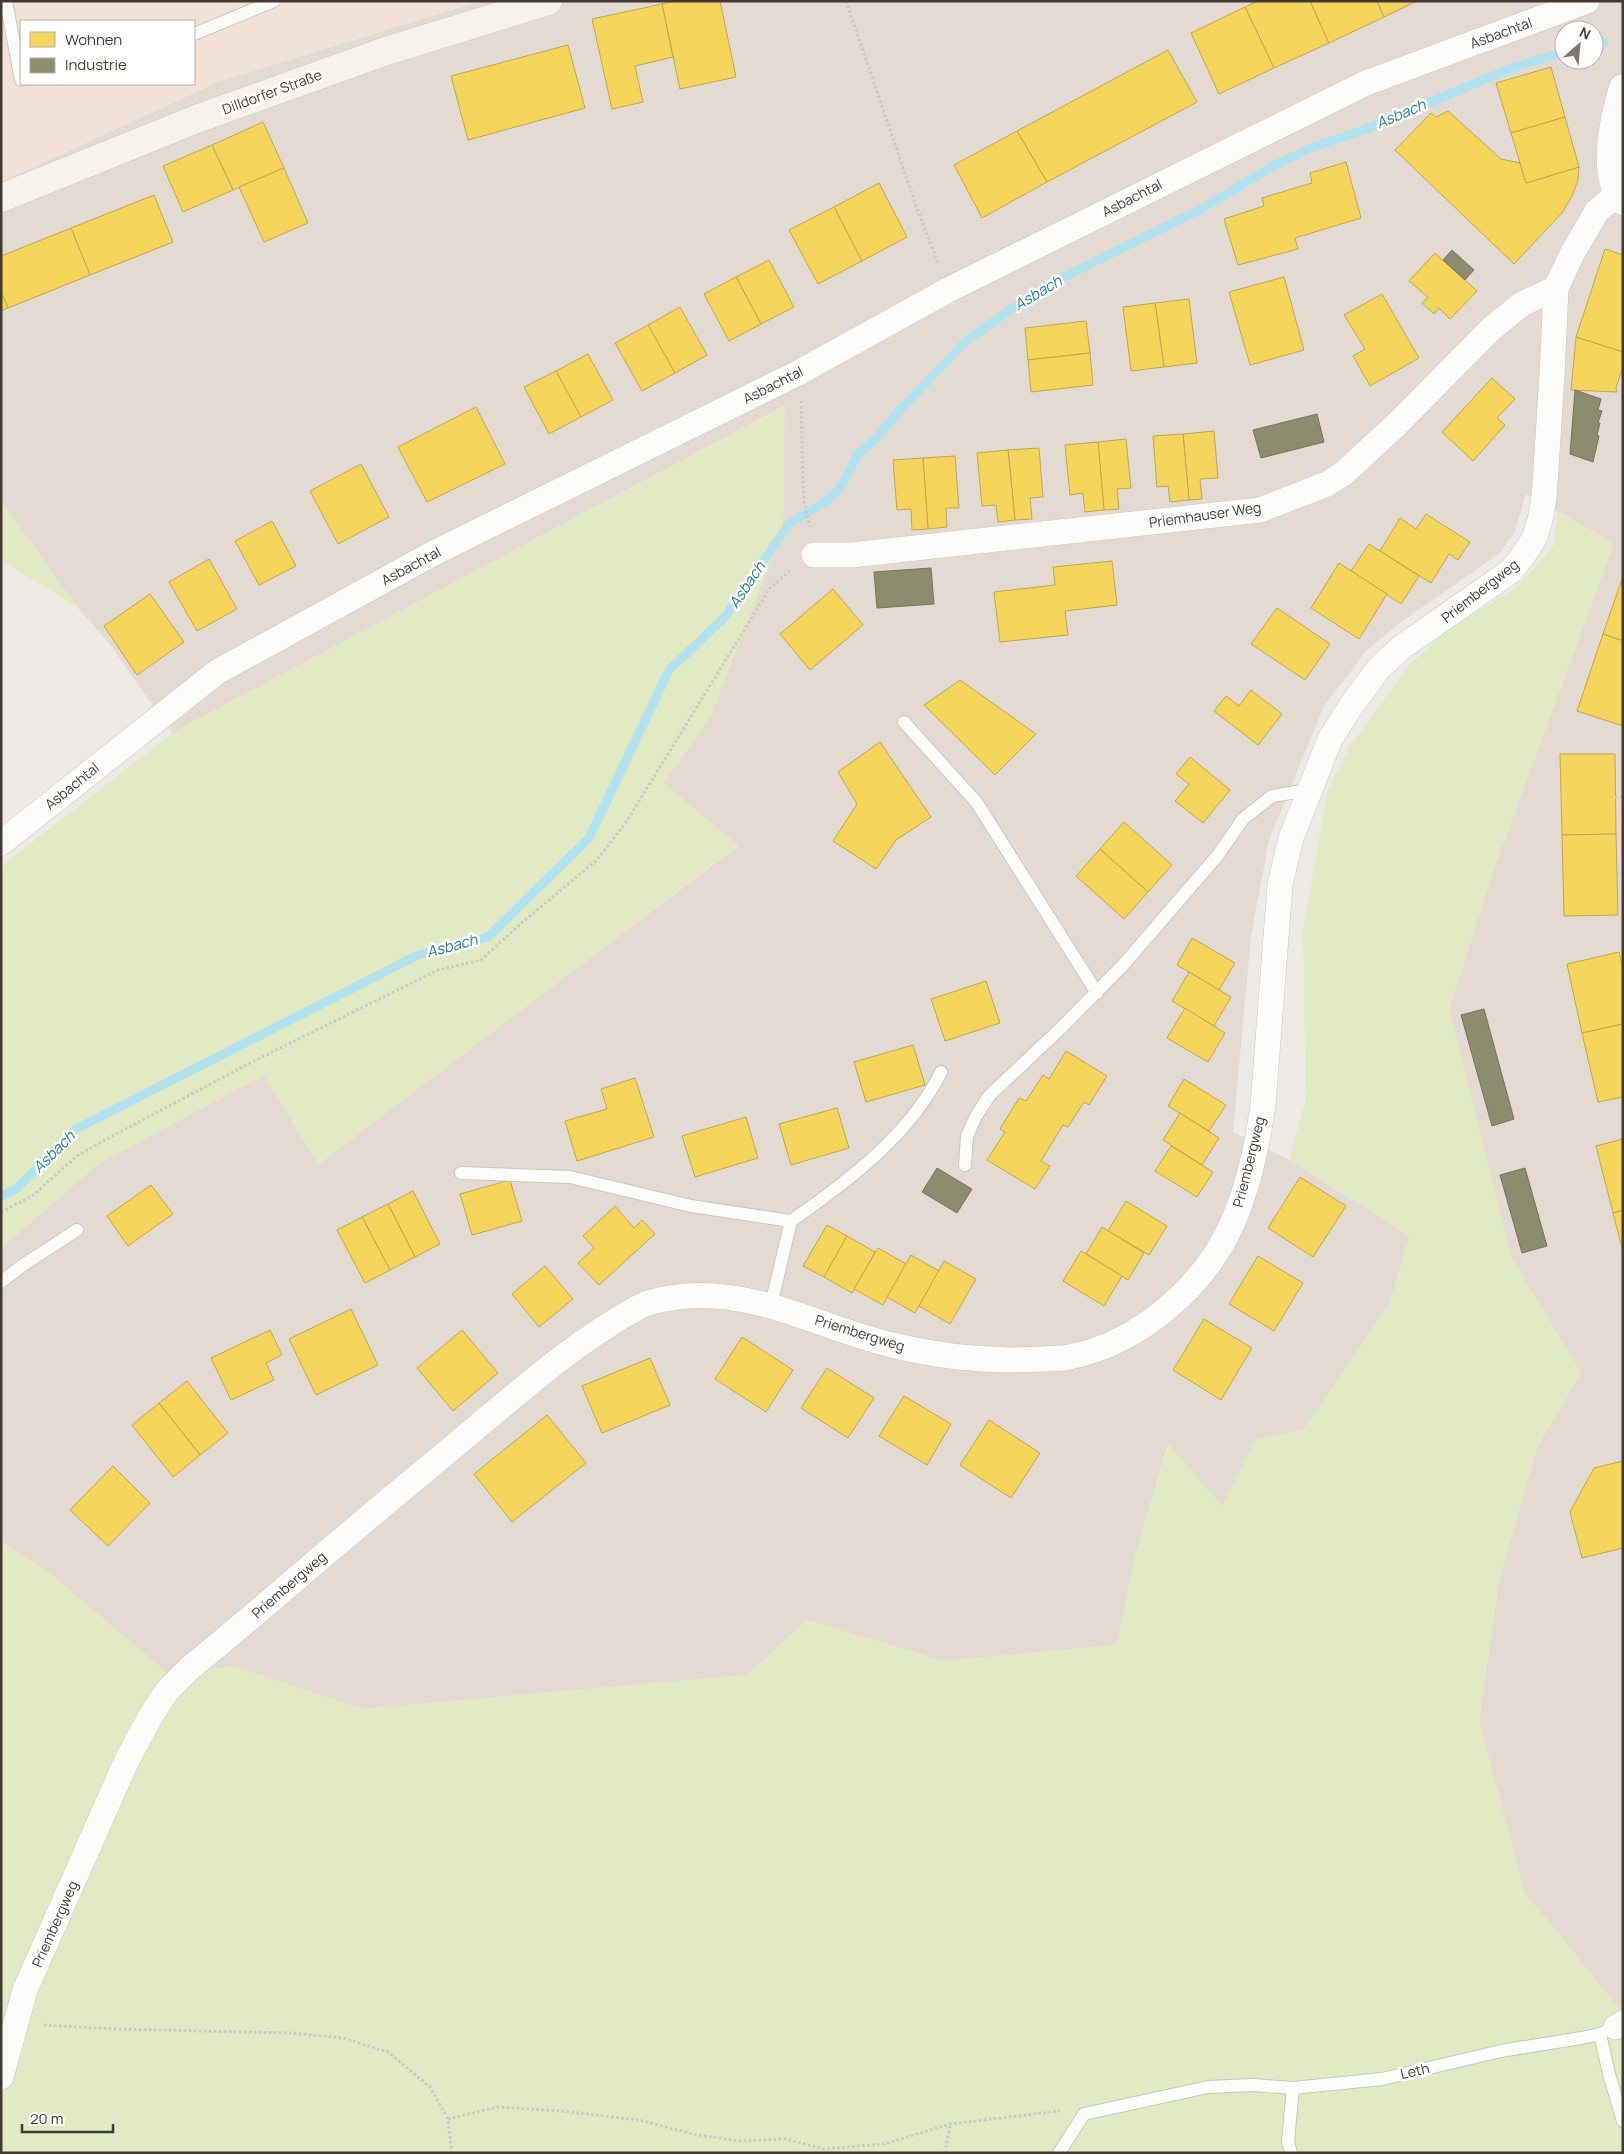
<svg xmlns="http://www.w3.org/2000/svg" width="1624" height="2154" font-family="Manrope,sans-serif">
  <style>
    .residential { fill: #e3dbd2; fill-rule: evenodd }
    .commercial { fill: #f2e2d6; fill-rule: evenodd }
    .green { fill: #e1eac2 }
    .homes { fill: #f6d55c; stroke: #c0a64f }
    .industry { fill: #8c8c6e; stroke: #76735c }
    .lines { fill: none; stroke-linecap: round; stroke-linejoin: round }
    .stream { stroke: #b2e2f0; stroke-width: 9 }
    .service-casing { stroke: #cac6c1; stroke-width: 14 }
    .minor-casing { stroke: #cac6c1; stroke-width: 26 }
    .tertiary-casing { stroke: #cac6c1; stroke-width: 29 }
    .secondary-casing { stroke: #cfc7bd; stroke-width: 29 }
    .path { stroke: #ccc9c5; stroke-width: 3; stroke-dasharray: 2.5 2.5; stroke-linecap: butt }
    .service { stroke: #fcfcfb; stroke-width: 12 }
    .minor { stroke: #fcfcfb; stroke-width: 25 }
    .tertiary { stroke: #fcfcfb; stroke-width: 28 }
    .secondary { stroke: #f6f2ec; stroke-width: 28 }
    .labels { text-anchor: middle; stroke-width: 5; stroke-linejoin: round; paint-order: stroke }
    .street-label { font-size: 14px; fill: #433932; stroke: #fff }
    .water-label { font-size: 15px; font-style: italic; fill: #227d9c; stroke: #fff }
  </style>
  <rect width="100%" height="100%" fill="#eeeae5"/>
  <path class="residential" d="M480,1H1623V2013L1524,1892L1479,1720L1499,1581L1537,1447L1581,1373L1511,1257L1449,1009L1495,866L1614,543L1526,494L1515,531L1500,553L1397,625L1367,650L1324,706L1269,840L1251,936L1233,1132L1289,1160L1410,1236L1389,1305L1303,1430L1256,1440L1222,1507L1168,1445L1136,1553L1117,1645L944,1661L807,1620L747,1675L362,1709L235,1667L166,1672L47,1571L1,1541V1248L98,1164L264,1075L318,1164L738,846L663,783L710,718L783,521L784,406L172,733L109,643L78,608L1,501V182L220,81ZM1564,30H1594V60H1564Z"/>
  <path class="commercial" d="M1,1H480L220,81L1,182ZM21,21H194V84H21Z"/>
  <g class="green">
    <polygon points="785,406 783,521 780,539 710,718 663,783 738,845 318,1165 264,1075 98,1164 1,1248 1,867 172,733"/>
    <polygon points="1,501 78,608 1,560"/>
    <polygon points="1557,512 1614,543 1495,866 1449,1009 1511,1257 1581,1373 1537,1447 1499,1581 1479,1720 1524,1892 1623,2013 1623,2153 1,2153 1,1541 47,1571 166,1672 235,1667 362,1709 747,1675 807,1620 944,1661 1117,1645 1136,1553 1169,1445 1222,1506 1256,1439 1303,1430 1389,1305 1410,1236 1289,1160 1306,1099 1303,933 1327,792 1348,749 1409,665 1447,631 1517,587 1554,545"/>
  </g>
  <g class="homes">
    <polygon points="675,1 720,1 736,77 680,89 662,4"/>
    <polygon points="1258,1 1310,1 1329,43 1274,68 1245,7"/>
    <polygon points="1310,1 1377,1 1384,17 1329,43"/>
    <polygon points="1377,1 1417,1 1384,17"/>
    <polygon points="662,4 673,57 635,66 643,102 612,109 592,19"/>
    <polygon points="1245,7 1274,68 1219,94 1191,33"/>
    <polygon points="568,45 585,108 468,140 451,76"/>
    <polygon points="1168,50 1197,102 1047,182 1017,131"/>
    <polygon points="1551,67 1565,117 1511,133 1496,83"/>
    <polygon points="1448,111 1501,159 1520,163 1526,183 1579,167 1578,180 1572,196 1562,213 1514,264 1395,150 1431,113 1436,117"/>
    <polygon points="1565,117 1579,167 1526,183 1511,133"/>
    <polygon points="263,122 284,168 233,190 212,145"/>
    <polygon points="1017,131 1047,182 982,218 954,165"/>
    <polygon points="212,145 233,190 183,212 163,166"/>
    <polygon points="1346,162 1361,218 1295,238 1298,249 1238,265 1224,219 1264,206 1262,198 1312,183 1310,173"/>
    <polygon points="284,168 308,223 264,242 239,187"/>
    <polygon points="879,183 907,237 862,261 834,207"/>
    <polygon points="154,195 173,242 90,275 71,228"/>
    <polygon points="834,207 862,261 818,284 789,230"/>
    <polygon points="71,228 90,275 8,308 1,292 1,256"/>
    <polygon points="1605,249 1623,255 1623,352 1576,337"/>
    <polygon points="1435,253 1477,291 1450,319 1439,308 1434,314 1422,303 1428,297 1409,281"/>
    <polygon points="769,260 794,307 761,324 736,277"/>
    <polygon points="736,277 761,324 729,341 704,294"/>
    <polygon points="1284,277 1304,350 1250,365 1229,292"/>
    <polygon points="1,292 8,308 1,311"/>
    <polygon points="1382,294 1419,358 1370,386 1353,356 1365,349 1344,315"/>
    <polygon points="1189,299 1197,363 1164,367 1155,303"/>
    <polygon points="1155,303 1164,367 1131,371 1123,307"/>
    <polygon points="680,307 707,355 675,373 648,325"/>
    <polygon points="1086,321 1090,353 1028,360 1025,328"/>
    <polygon points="648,325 675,373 642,391 615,343"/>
    <polygon points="1576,337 1623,352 1623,366 1616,388 1617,392 1571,390"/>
    <polygon points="1090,353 1093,385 1031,392 1028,360"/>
    <polygon points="588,354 613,400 581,417 556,371"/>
    <polygon points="556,371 581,417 549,434 524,387"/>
    <polygon points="1492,378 1515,399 1497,418 1505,425 1473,461 1442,432"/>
    <polygon points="476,407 505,464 427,502 398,447"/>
    <polygon points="1214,431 1218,478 1200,479 1202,499 1189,500 1183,434"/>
    <polygon points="1183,434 1189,500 1170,502 1168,486 1157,487 1153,436"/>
    <polygon points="1126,439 1131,488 1117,489 1119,509 1104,510 1098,442"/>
    <polygon points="1098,442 1104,510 1085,512 1083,493 1070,495 1065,445"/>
    <polygon points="1039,448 1043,497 1030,498 1032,519 1015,520 1008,450"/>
    <polygon points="1008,450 1015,520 998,522 996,505 982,506 977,453"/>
    <polygon points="955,456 959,508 946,508 947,527 928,529 923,458"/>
    <polygon points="923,458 928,529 912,530 911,509 897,510 893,460"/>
    <polygon points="361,464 389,517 338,544 310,491"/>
    <polygon points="1426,514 1470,542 1458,560 1449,554 1431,583 1380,551 1400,518 1416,529"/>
    <polygon points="272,521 296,566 259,585 235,541"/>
    <polygon points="1369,544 1419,576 1401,604 1351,571"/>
    <polygon points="209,559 237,609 197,631 169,582"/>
    <polygon points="1112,561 1117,605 1065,611 1068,635 1000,642 994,592 1055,585 1053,567"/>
    <polygon points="1339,563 1387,594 1359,639 1311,608"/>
    <polygon points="1623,576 1623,641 1603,634"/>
    <polygon points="833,589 863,625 810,670 780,634"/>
    <polygon points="150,594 184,642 137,675 104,626"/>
    <polygon points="1277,608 1330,644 1305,680 1251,644"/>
    <polygon points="1603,634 1623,641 1623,726 1577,711"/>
    <polygon points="960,680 1036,734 995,775 924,705"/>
    <polygon points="1251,690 1282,714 1258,745 1214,711 1226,696 1239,706"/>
    <polygon points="880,742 931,817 896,840 876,869 833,841 857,804 838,772"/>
    <polygon points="1560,754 1615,754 1616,834 1562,835"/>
    <polygon points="1190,757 1230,790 1203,823 1175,801 1189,784 1176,774"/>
    <polygon points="1124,822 1172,865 1148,892 1100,849"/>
    <polygon points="1616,834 1618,915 1564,916 1562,835"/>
    <polygon points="1100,849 1148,892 1124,919 1076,876"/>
    <polygon points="1192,938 1235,963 1219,990 1177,965"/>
    <polygon points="1619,952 1623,970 1623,1024 1582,1033 1567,964"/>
    <polygon points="1189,972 1231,997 1214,1026 1172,1001"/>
    <polygon points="986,981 1000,1023 945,1041 931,999"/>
    <polygon points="1185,1008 1225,1033 1208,1062 1167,1038"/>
    <polygon points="1623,1024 1623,1097 1598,1102 1582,1033"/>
    <polygon points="913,1045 925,1085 866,1102 854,1062"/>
    <polygon points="1066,1051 1107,1076 1089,1105 1084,1102 1068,1127 1063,1125 1041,1161 1050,1166 1035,1189 987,1160 1005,1132 1000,1129 1019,1098 1026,1101 1043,1075 1049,1079"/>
    <polygon points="635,1078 654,1137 577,1161 565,1121 607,1109 601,1089"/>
    <polygon points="1184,1079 1226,1105 1209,1131 1168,1106"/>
    <polygon points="837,1108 849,1148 791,1165 779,1124"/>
    <polygon points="1180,1113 1219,1138 1202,1165 1163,1140"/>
    <polygon points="746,1117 758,1158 695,1177 682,1136"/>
    <polygon points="1623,1139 1623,1210 1613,1213 1596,1146"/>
    <polygon points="1171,1146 1213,1172 1197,1197 1155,1171"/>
    <polygon points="1300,1177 1346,1206 1313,1257 1268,1228"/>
    <polygon points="510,1180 522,1221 472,1235 460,1194"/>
    <polygon points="151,1185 173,1214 128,1246 107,1216"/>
    <polygon points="413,1191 440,1244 415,1257 388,1204"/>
    <polygon points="1126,1201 1167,1226 1149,1255 1108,1231"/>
    <polygon points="388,1204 415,1257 390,1270 362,1217"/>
    <polygon points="615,1206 634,1228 642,1220 655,1234 599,1285 578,1263 594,1248 583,1236"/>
    <polygon points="1623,1210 1623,1252 1613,1213"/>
    <polygon points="362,1217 390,1270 365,1283 337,1230"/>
    <polygon points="827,1225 847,1236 824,1277 803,1266"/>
    <polygon points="1102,1227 1144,1253 1128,1280 1086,1254"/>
    <polygon points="847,1236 875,1252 852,1293 824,1277"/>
    <polygon points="878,1248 906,1264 883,1305 854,1289"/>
    <polygon points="1081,1251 1122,1276 1104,1306 1063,1281"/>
    <polygon points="911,1255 939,1271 915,1313 887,1297"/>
    <polygon points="1258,1256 1303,1283 1274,1331 1229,1304"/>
    <polygon points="944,1261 976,1279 950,1324 919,1306"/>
    <polygon points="545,1266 573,1299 539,1327 512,1294"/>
    <polygon points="351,1309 378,1365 316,1395 289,1339"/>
    <polygon points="1204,1319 1252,1348 1221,1400 1173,1370"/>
    <polygon points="270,1330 282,1355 266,1363 274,1380 231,1400 211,1358"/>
    <polygon points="462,1330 498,1373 453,1411 417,1368"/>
    <polygon points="742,1337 793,1370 766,1412 715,1379"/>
    <polygon points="650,1358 670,1405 602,1433 582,1386"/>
    <polygon points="827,1368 874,1398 848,1438 801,1408"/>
    <polygon points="187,1381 228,1433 200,1455 159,1403"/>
    <polygon points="904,1396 951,1424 927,1465 879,1436"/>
    <polygon points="159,1403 200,1455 173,1477 132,1425"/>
    <polygon points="547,1415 586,1463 512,1522 474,1474"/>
    <polygon points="989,1420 1040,1453 1011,1498 960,1465"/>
    <polygon points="1623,1461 1623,1548 1582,1558 1570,1512 1594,1468"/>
    <polygon points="113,1466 150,1503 108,1546 70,1510"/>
  </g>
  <g class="industry">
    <polygon points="1452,250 1474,270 1465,280 1443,260"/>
    <polygon points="1575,390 1601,399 1598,410 1602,411 1598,423 1600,423 1597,435 1599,436 1593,462 1570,454"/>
    <polygon points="1317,414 1324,442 1261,458 1253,430"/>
    <polygon points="931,568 934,604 877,608 874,572"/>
    <polygon points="1484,1009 1514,1119 1492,1126 1461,1015"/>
    <polygon points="937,1168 972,1189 957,1213 922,1192"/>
    <polygon points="1525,1168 1547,1246 1522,1253 1500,1175"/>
  </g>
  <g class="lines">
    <g class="stream">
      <polyline points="1594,43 1604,42"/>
      <polyline points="1,1196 16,1189 76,1129 418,955 488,937 589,838 669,670 724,618 789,524 825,502 840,489 858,454 875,440 901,409 967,340 1042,288 1199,210 1275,165 1311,148 1366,129 1512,68 1564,52"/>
    </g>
    <g class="service-casing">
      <g id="service">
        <polyline points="6,1 21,80"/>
        <polyline points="194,34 274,1"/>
        <polyline points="904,722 977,803 1097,993"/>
        <polyline points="965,1165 967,1136 975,1118 989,1096 1061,1028 1124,964 1218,855 1243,819 1272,796 1309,790"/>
        <path d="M461,1173L570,1177L691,1206L791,1221C847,1182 911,1134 941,1072"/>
        <polyline points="1,1282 23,1265 77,1230"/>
        <polyline points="771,1305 791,1221"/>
        <polyline points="1600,2034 1609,2074 1623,2121"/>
        <polyline points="1059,2153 1084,2114 1208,2087 1253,2085 1293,2088 1382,2079 1501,2051 1581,2038 1600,2034 1616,2027"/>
        <polyline points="1291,2153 1288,2141 1293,2088"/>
      </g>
    </g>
    <g class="minor-casing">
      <g id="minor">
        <polyline points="814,555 852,555 1260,510 1327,484 1344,473 1396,425 1491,329 1522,304 1556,288 1573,252 1597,211 1617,194"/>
        <polyline points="1,843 217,672 432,554 798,373 948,290 1366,83 1587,1"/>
        <polyline points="1616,2027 1623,2023"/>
        <path d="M1,2077L25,1990L126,1762L150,1717L167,1691L190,1668C248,1621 304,1571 362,1523C398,1492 436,1462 472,1431C514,1396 555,1360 601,1330C616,1320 631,1310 648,1303C661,1299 675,1297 688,1296C761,1291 824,1329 892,1345C941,1357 992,1362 1041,1359C1050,1358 1060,1359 1069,1357C1138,1344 1204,1287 1232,1224C1249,1186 1257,1145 1263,1105L1280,885L1291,838L1330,739L1351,706L1379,668L1402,647L1511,571C1520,560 1529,549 1535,536C1545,511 1545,480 1547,453C1551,398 1554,343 1556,288"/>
      </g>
    </g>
    <g class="tertiary-casing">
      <path id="tertiary" d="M1623,88C1614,118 1601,174 1623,201"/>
    </g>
    <g class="secondary-casing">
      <polyline id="secondary" points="1,198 199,118 386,51 548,1"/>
    </g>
    <g class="path">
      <polyline points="846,1 919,214 939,265"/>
      <polyline points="801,401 803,482 804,501 810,527"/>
      <polyline points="1615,797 1623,797"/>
      <polyline points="1617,873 1623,873"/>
      <polyline points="1,1212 32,1196 77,1156 101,1142 254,1061 438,970 481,960 525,920 596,861 625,824 770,588 791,570"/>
      <polyline points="44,2025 113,2029 291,2033 343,2038 388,2052 430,2087 448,2119 452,2153"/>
      <polyline points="448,2119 498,2107 562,2111 639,2120 697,2135 741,2141 785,2139 824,2149 884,2144 950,2124 1060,2111"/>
      <polyline points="945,2153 950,2124"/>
    </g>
    <use href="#service" class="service"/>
    <use href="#minor" class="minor"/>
    <use href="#tertiary" class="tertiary"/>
    <use href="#secondary" class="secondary"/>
  </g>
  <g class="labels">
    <g class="street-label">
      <text transform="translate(1501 33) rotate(-20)" y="5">Asbachtal</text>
      <text transform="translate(272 92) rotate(-20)" y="5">Dilldorfer Straße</text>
      <text transform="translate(1132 198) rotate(-27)" y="5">Asbachtal</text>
      <text transform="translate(773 385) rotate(-27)" y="5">Asbachtal</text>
      <text transform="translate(1205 515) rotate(-8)" y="5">Priemhauser Weg</text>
      <text transform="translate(411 566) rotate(-28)" y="5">Asbachtal</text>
      <text transform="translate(1480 591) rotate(-38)" y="5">Priembergweg</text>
      <text transform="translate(72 786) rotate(-39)" y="5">Asbachtal</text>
      <text transform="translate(1249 1162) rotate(-76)" y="5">Priembergweg</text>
      <text transform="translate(860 1333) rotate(17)" y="5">Priembergweg</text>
      <text transform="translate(289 1585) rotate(-41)" y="5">Priembergweg</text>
      <text transform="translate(55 1924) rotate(-66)" y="5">Priembergweg</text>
      <text transform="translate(1415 2071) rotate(-13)" y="5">Leth</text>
    </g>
    <g class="water-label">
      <text transform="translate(1401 114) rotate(-23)" y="5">Asbach</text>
      <text transform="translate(1038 293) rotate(-31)" y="5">Asbach</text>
      <text transform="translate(747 585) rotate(-56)" y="5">Asbach</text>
      <text transform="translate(452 946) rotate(-15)" y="5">Asbach</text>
      <text transform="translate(54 1152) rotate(-45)" y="5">Asbach</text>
    </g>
  </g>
  <rect width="1624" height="2154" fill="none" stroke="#433932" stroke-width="5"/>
  <rect x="20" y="20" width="175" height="65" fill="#ffffff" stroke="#b4b0ad"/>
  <rect x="30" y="32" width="25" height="15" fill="#f6d55c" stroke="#b4b0ad"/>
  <text x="65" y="45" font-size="15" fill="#433932">Wohnen</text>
  <rect x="30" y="58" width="25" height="15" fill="#8c8c6e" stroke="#b4b0ad"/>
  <text x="65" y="70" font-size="15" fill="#433932">Industrie</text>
  <g transform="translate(1579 45) rotate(27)"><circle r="24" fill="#ffffff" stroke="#b4b0ad"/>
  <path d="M0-4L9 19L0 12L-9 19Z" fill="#7f7771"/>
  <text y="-8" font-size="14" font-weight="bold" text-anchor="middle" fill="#433932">N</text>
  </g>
  <path d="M22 2124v8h91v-8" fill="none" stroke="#433932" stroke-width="2.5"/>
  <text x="30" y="2124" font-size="15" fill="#433932" stroke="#ffffff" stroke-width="4" paint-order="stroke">20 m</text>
</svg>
